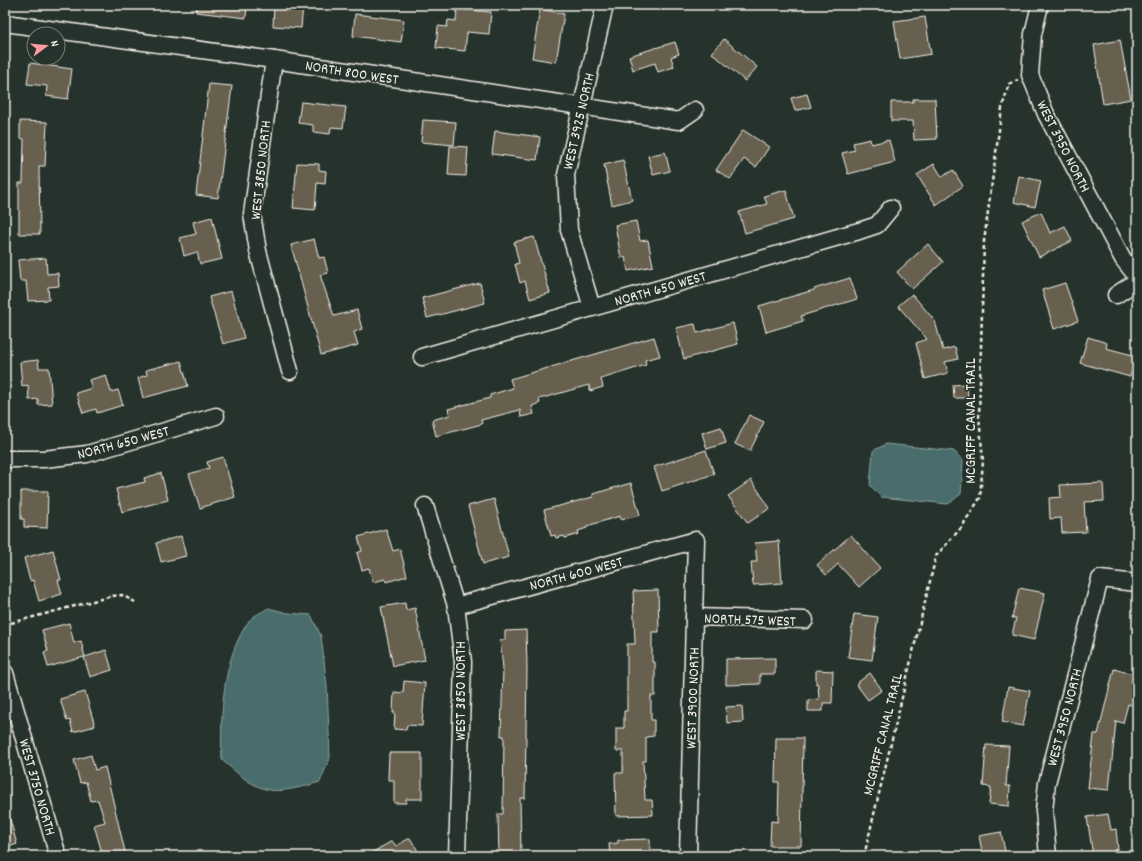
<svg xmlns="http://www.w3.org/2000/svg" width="1142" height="861" font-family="Dekko,sans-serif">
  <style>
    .water { fill: #486d6c; stroke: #8da29e }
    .building { fill: #676050; stroke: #f4f1e8 }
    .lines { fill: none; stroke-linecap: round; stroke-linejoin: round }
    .minor-casing { stroke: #f4f1e8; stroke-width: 19 }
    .path { stroke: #f4f1e8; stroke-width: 2.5; stroke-dasharray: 4 3; stroke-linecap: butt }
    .minor { stroke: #26332d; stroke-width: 16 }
    .labels { text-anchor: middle; stroke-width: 3; stroke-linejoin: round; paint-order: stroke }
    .street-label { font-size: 15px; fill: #f4f1e8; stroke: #26332d }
  </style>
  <rect width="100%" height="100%" fill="#26332d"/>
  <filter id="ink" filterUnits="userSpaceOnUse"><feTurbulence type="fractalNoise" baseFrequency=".025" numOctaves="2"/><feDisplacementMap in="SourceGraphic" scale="8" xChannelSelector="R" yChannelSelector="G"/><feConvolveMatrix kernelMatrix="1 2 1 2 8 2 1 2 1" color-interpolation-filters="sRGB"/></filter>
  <g filter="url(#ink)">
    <g class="water">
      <polygon points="886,444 954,451 963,461 961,494 948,504 881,497 870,485 873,451"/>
      <path d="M268,608L288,613L311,615L321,636L327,686L330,757L320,782C305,786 280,794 265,789C248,784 235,771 222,760C220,717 222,656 250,620C254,615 263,612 268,608Z"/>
    </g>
    <g class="building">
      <polygon points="197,5 247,5 246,18 196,12"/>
      <polygon points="274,5 303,5 301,28 273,26"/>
      <polygon points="457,9 491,12 489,34 467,32 465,51 436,48 438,26 447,27 448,20 456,21"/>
      <polygon points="540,9 564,14 556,62 532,58"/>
      <polygon points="355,14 404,20 401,42 353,36"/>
      <polygon points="925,17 931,54 900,59 894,21"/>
      <polygon points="724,39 757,67 745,81 712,53"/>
      <polygon points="1120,40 1131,99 1103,104 1094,45"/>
      <polygon points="675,42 679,54 671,57 674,67 658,72 655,63 633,70 629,56"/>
      <polygon points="30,63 72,69 68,99 46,96 47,86 27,84"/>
      <polygon points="209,84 232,86 218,198 196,195"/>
      <polygon points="807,94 811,107 795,111 791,98"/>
      <polygon points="913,99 935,99 937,139 914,140 913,121 891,121 891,102 913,102"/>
      <polygon points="301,102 346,107 343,128 331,127 330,134 313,132 313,125 298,123"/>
      <polygon points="423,120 456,122 454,145 421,142"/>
      <polygon points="20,121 47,122 45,166 39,166 40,234 19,234 19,183 23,183 24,139 20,138"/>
      <polygon points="743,130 769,147 756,167 744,159 730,179 716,170"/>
      <polygon points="495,131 540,137 537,160 492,154"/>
      <polygon points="870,139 871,144 889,140 895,162 848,174 842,153 855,150 853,143"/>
      <polygon points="450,146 468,147 466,176 448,175"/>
      <polygon points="665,152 670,171 653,175 648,156"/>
      <polygon points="623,160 632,200 612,205 604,165"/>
      <polygon points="297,163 319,164 319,170 326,171 325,184 317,183 315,210 293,208"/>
      <polygon points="934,164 942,177 953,170 963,186 936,205 917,175"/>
      <polygon points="1019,176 1041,181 1035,207 1014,202"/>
      <polygon points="786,190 794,219 745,233 739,212 767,204 764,196"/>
      <polygon points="1041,212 1050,233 1065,226 1072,241 1039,257 1022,221"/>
      <polygon points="212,217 222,259 200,264 197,252 184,256 180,238 196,234 193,222"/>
      <polygon points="636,221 640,241 648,240 653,266 628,271 625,257 621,258 615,225"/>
      <polygon points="534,237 550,293 530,299 525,281 520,283 515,264 519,263 514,242"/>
      <polygon points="314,239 319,258 324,257 328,273 320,275 334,316 357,310 362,329 354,332 358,345 321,355 291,245"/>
      <polygon points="928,244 943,262 912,289 897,272"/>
      <polygon points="46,258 47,274 58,273 59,286 48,287 49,300 28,301 26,281 20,281 18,260"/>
      <polygon points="850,278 857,299 801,316 803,321 766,332 759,306 814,290 814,289"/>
      <polygon points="480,283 485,303 427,318 422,298"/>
      <polygon points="1065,283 1078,321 1054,329 1042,290"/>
      <polygon points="231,291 244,338 223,344 209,297"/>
      <polygon points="912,294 935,321 943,350 955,347 958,359 945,362 948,373 925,379 916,343 927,339 898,306"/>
      <polygon points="733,323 738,344 684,359 676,328 695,324 697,333"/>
      <polygon points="654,337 660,356 645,360 646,365 601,379 603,387 590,391 589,385 539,399 540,403 532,406 534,414 521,417 520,410 481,420 482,424 436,436 432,420 450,415 448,409 490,398 490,395 513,388 510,379"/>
      <polygon points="1088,337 1107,343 1106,348 1136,356 1130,377 1080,363"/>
      <polygon points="38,360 39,368 49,368 52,404 38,405 38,399 29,400 28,385 22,386 20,362"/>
      <polygon points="181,361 188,386 143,398 138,378 147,375 146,370"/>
      <polygon points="106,375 111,392 118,390 123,405 97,413 96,409 83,413 76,393 92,388 89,380"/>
      <polygon points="967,384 968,398 954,398 953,385"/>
      <polygon points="749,415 764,422 750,451 735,444"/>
      <polygon points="721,427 726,443 707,449 702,433"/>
      <polygon points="706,450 714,474 662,491 654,467"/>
      <polygon points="223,457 235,497 200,508 189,474 209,468 207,462"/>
      <polygon points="161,473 168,500 122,512 116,489 145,482 144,478"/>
      <polygon points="751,480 770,508 748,523 728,496"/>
      <polygon points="631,483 640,515 621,520 620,516 587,526 587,528 578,531 579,534 565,538 564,536 556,538 555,535 551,536 544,510 593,497 593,494"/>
      <polygon points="1103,483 1104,501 1084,502 1086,532 1062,533 1061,518 1050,519 1049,498 1061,497 1060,485"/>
      <polygon points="21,491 48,491 47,528 24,527 24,519 21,519"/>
      <polygon points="494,499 509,557 483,564 468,506"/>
      <polygon points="386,529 393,551 400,549 407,576 386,582 385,579 373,582 369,568 362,570 357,553 362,551 358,537"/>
      <polygon points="851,535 880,568 859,587 838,564 826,575 817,565"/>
      <polygon points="181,536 186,556 161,562 156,543"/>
      <polygon points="779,541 782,583 753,585 751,562 757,562 755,543"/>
      <polygon points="53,550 61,580 58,580 62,594 39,601 33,580 30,581 24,558"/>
      <polygon points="1019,588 1045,593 1034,640 1012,635 1016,618 1012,618"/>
      <polygon points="658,590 659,632 652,632 652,662 655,662 655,696 651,696 651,720 654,720 654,736 646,737 646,761 643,761 645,800 652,800 653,815 616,816 615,773 623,773 623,751 616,751 616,728 624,728 624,711 627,711 627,644 635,644 633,591"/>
      <polygon points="405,603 406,610 415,608 425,660 393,666 381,607"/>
      <polygon points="854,614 878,617 872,660 848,657"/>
      <polygon points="69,623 74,643 81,641 85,657 106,650 112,670 90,677 84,657 48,667 44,652 48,651 42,630"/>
      <polygon points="526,630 527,667 525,798 520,798 521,856 499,856 498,814 503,814 504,736 501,736 503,668 500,640 505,640 505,631"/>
      <polygon points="775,658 775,674 760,674 760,684 726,685 726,659"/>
      <polygon points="1114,669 1136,675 1132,691 1137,692 1137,697 1135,706 1128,704 1123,723 1116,721 1109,790 1088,788 1094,734 1098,734"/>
      <polygon points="816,670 833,671 832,703 823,703 823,711 808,711 808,700 819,699 818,684 816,684"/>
      <polygon points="870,673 882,690 868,700 856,684"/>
      <polygon points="404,681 425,683 422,726 407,725 406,730 394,729 395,713 393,713 394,692 403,693"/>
      <polygon points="1008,687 1030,691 1023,726 1002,722"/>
      <polygon points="85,692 95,726 73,732 70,720 67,721 60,699"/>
      <polygon points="742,706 743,722 727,723 726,707"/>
      <polygon points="776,738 803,738 801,846 770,846 771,821 778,822 779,782 775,782"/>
      <polygon points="986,745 1009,746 1006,786 1010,786 1009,806 989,804 991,787 983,786"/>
      <polygon points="389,753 422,753 422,799 406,799 406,803 394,803 394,780 388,780"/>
      <polygon points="91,755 95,770 105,767 126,856 103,856 94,825 105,822 98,800 91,801 86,782 80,783 74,760"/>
      <polygon points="8,813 17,844 5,848 5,814"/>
      <polygon points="1108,814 1111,830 1116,829 1118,849 1114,850 1115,856 1093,856 1087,817"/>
      <polygon points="1001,832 1006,856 983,856 979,836"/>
      <polygon points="410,838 421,856 366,856 392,841 396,846"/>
      <polygon points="650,839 650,856 610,856 609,844 618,843 618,840"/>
    </g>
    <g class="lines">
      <g class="minor-casing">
        <g id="minor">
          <polyline points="1040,5 1033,34 1030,75 1046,114 1123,259 1137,277"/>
          <polyline points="5,23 274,60 679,121 695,110"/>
          <polyline points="274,60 252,214 258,251 290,371"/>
          <polyline points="1116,295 1137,281"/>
          <polyline points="592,308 569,230 566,175 605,5"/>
          <polyline points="422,357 859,231 877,225 891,208"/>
          <polyline points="5,459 44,459 87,454 216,416"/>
          <polyline points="425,506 456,606 463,662 457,856"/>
          <polyline points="456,606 696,540 688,856"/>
          <polyline points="694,617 805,620"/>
          <polyline points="5,673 58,856"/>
          <polyline points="1048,856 1044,811 1047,783 1100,579 1137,583"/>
        </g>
      </g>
      <g class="path">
        <polyline points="11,623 112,596 122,595 135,602"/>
        <polyline points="864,856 936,556 961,528 980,498 983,461 979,416 984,241 1002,108 1009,84 1018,80"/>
      </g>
      <use href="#minor" class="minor"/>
    </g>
  </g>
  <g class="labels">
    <g class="street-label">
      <text transform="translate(352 72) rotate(9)" y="5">NORTH 800 WEST</text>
      <text transform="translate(578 121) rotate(-77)" y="5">WEST 3925 NORTH</text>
      <text transform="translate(1064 146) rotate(63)" y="5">WEST 3950 NORTH</text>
      <text transform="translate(260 170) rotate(-84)" y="5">WEST 3850 NORTH</text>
      <text transform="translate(660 288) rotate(-16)" y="5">NORTH 650 WEST</text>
      <text transform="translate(970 421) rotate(-90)" y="5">MCGRIFF CANAL TRAIL</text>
      <text transform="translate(123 442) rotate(-15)" y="5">NORTH 650 WEST</text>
      <text transform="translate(576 573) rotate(-15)" y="5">NORTH 600 WEST</text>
      <text transform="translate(750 619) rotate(2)" y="5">NORTH 575 WEST</text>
      <text transform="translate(460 691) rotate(-90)" y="5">WEST 3850 NORTH</text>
      <text transform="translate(692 698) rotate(-88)" y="5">WEST 3900 NORTH</text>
      <text transform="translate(1064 717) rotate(-75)" y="5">WEST 3950 NORTH</text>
      <text transform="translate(882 734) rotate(-76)" y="5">MCGRIFF CANAL TRAIL</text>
      <text transform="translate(38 787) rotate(74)" y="5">WEST 3750 NORTH</text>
    </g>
  </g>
  <rect width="1142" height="861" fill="none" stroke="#26332d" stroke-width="20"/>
  <rect x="10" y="10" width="1122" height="841" fill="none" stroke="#f4f1e8" stroke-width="1.5" filter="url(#ink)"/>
  <g transform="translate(46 46) rotate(74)"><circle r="19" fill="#26332d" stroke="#787f78"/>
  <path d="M0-3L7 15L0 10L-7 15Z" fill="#ff9aa2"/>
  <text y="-6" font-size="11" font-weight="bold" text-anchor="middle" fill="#f4f1e8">N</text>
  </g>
</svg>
